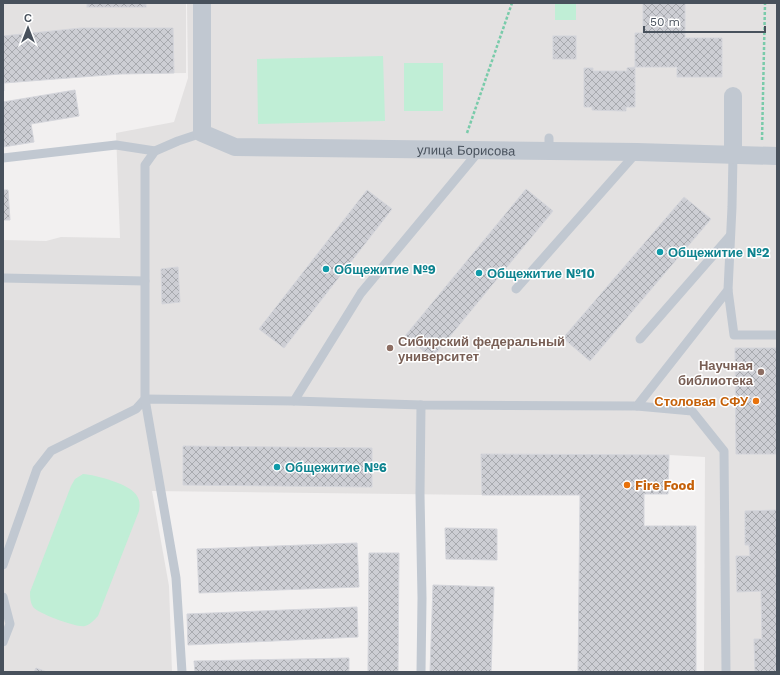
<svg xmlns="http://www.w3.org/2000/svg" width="780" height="675" font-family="'Work Sans',sans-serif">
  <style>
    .education { fill: #e3e1e1 }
    .park { fill: #c0eed6 }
    .building { fill: url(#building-cross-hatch); stroke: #d4d5db }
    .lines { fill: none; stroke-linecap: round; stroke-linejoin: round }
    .path { stroke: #79cbaa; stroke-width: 2.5; stroke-dasharray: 3 2; stroke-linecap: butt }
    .lane { stroke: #c1c8d1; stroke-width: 9 }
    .street { stroke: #c1c8d1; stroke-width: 18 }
    .culture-dot { fill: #0f9aa8; stroke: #fff; stroke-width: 1.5 }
    .education-dot { fill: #8d6e63; stroke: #fff; stroke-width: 1.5 }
    .food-dot { fill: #e8710a; stroke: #fff; stroke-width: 1.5 }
    .labels { text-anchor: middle; stroke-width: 3; stroke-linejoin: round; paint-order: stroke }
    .street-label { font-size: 13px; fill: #48515c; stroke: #fff }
    .culture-label { font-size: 13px; font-weight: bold; fill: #0d838f; stroke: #fff; text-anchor: start }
    .education-label { font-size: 13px; font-weight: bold; fill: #785e54; stroke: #fff; text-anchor: start }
    .food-label { font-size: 13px; font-weight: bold; fill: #c56008; stroke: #fff; text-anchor: end }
  </style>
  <defs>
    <pattern id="building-cross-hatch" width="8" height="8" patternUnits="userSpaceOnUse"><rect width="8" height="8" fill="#cdced4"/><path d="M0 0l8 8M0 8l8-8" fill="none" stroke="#a8aaaf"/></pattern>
  </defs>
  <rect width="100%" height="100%" fill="#f2f0f0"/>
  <g class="education">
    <polygon points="3,3 186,3 186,73 120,74 4,83 4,91 3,91"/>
    <polygon points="187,3 777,3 777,672 704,672 705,457 669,455 481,454 482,495 152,491 169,586 172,672 3,672 3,240 46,241 61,237 120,238 116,133 174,122 188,78"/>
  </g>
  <g class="park">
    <rect x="555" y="3" width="21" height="17"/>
    <polygon points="383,56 385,121 258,124 257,59"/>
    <rect x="404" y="63" width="39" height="48"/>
    <path d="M83,474C96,475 131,484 137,496C140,501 140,505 139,511L98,616C94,620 91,624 85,626C77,628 39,614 33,607C30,602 30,597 30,592L71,486L75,479Z"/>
  </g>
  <g class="building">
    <rect x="87" y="3" width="59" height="4"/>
    <polygon points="643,3 685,3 685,38 722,38 722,77 677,77 677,67 635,67 635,33 643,33"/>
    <polygon points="81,28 173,28 174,73 120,74 4,83 4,91 3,91 3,36"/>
    <rect x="553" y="36" width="23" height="23"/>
    <polygon points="635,67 635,107 626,107 626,111 592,110 592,107 584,107 584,68 593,68 593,71 627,71 627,68"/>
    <polygon points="75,90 79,116 31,124 34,142 3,147 3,102"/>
    <polygon points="526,189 553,211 432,358 405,336"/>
    <polygon points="3,190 8,190 10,220 3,220"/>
    <polygon points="367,190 392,209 284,348 259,329"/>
    <polygon points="684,197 711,219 590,361 563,338"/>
    <polygon points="178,267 180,302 162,304 161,269"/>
    <polygon points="735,348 777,348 777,454 736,454"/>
    <polygon points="183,446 372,448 372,487 183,485"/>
    <polygon points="481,454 669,455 668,494 644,494 644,526 696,526 696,672 578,672 580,495 482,495"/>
    <polygon points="777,510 777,672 755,672 754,639 762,639 761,591 737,592 736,556 750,556 749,545 745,545 745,511"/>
    <polygon points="445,528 497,529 497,560 446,559"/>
    <polygon points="357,543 359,587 199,593 197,549"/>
    <polygon points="369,553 399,553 398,672 368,672"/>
    <polygon points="433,585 494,587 491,672 430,672"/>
    <polygon points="357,607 358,637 188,645 187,614"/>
    <polygon points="349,658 349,672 195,672 194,661"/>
    <polygon points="36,668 47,672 34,672"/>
  </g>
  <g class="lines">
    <g class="path">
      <polyline points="467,133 512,3"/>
      <polyline points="762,140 765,4"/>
    </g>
    <g class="lane">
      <polyline points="549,138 549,151"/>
      <polyline points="3,158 116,145 155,151"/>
      <polyline points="3,278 145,281"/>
      <polyline points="516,289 637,152"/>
      <polyline points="728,290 734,335 777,335"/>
      <polyline points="640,339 730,236"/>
      <polyline points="294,401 421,405 637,406 728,290 732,207 733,155"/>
      <polyline points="637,406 692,411 724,451 726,672"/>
      <polyline points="3,565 37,469 51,451 136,409 145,399 294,401 361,293 479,151"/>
      <polyline points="3,597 10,624 3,642"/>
      <polyline points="182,672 176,578 145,399 145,165 155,151 178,141 202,133"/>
      <polyline points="421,672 422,598 420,494 421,405"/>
    </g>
    <g class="street">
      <path id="s1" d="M202,3V133L235,147L637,152L777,156"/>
      <polyline points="733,155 733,96"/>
    </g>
  </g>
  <g class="culture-dot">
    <circle cx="660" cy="252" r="4"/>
    <circle cx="326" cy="269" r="4"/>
    <circle cx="479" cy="273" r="4"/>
    <circle cx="277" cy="467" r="4"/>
  </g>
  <g class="education-dot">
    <circle cx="390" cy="348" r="4"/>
    <circle cx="761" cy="372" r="4"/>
  </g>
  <g class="food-dot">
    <circle cx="756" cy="401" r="4"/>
    <circle cx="627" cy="485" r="4"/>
  </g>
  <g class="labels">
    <g class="street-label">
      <text dy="5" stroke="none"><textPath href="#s1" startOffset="397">улица Борисова</textPath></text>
    </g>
    <g class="culture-label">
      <text x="668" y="257">Общежитие №2</text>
      <text x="334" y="274">Общежитие №9</text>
      <text x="487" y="278">Общежитие №10</text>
      <text x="285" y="472">Общежитие №6</text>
    </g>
    <g class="education-label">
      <text x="398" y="346">Сибирский федеральный<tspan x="398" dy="15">университет</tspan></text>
      <text x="753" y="370" text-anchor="end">Научная<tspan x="753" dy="15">библиотека</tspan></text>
    </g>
    <g class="food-label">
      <text x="748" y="406">Столовая СФУ</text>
      <text x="635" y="490" text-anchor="start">Fire Food</text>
    </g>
  </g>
  <rect width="780" height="675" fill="none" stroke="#48515c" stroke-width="8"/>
  <g transform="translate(28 28)" stroke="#ffffff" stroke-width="3" paint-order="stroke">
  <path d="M0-3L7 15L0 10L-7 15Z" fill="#48515c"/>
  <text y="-6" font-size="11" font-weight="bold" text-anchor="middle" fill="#48515c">С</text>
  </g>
  <path d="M644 26v6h121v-6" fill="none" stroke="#48515c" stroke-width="2"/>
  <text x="650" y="26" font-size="12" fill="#48515c" stroke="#ffffff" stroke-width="3" paint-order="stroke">50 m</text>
</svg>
